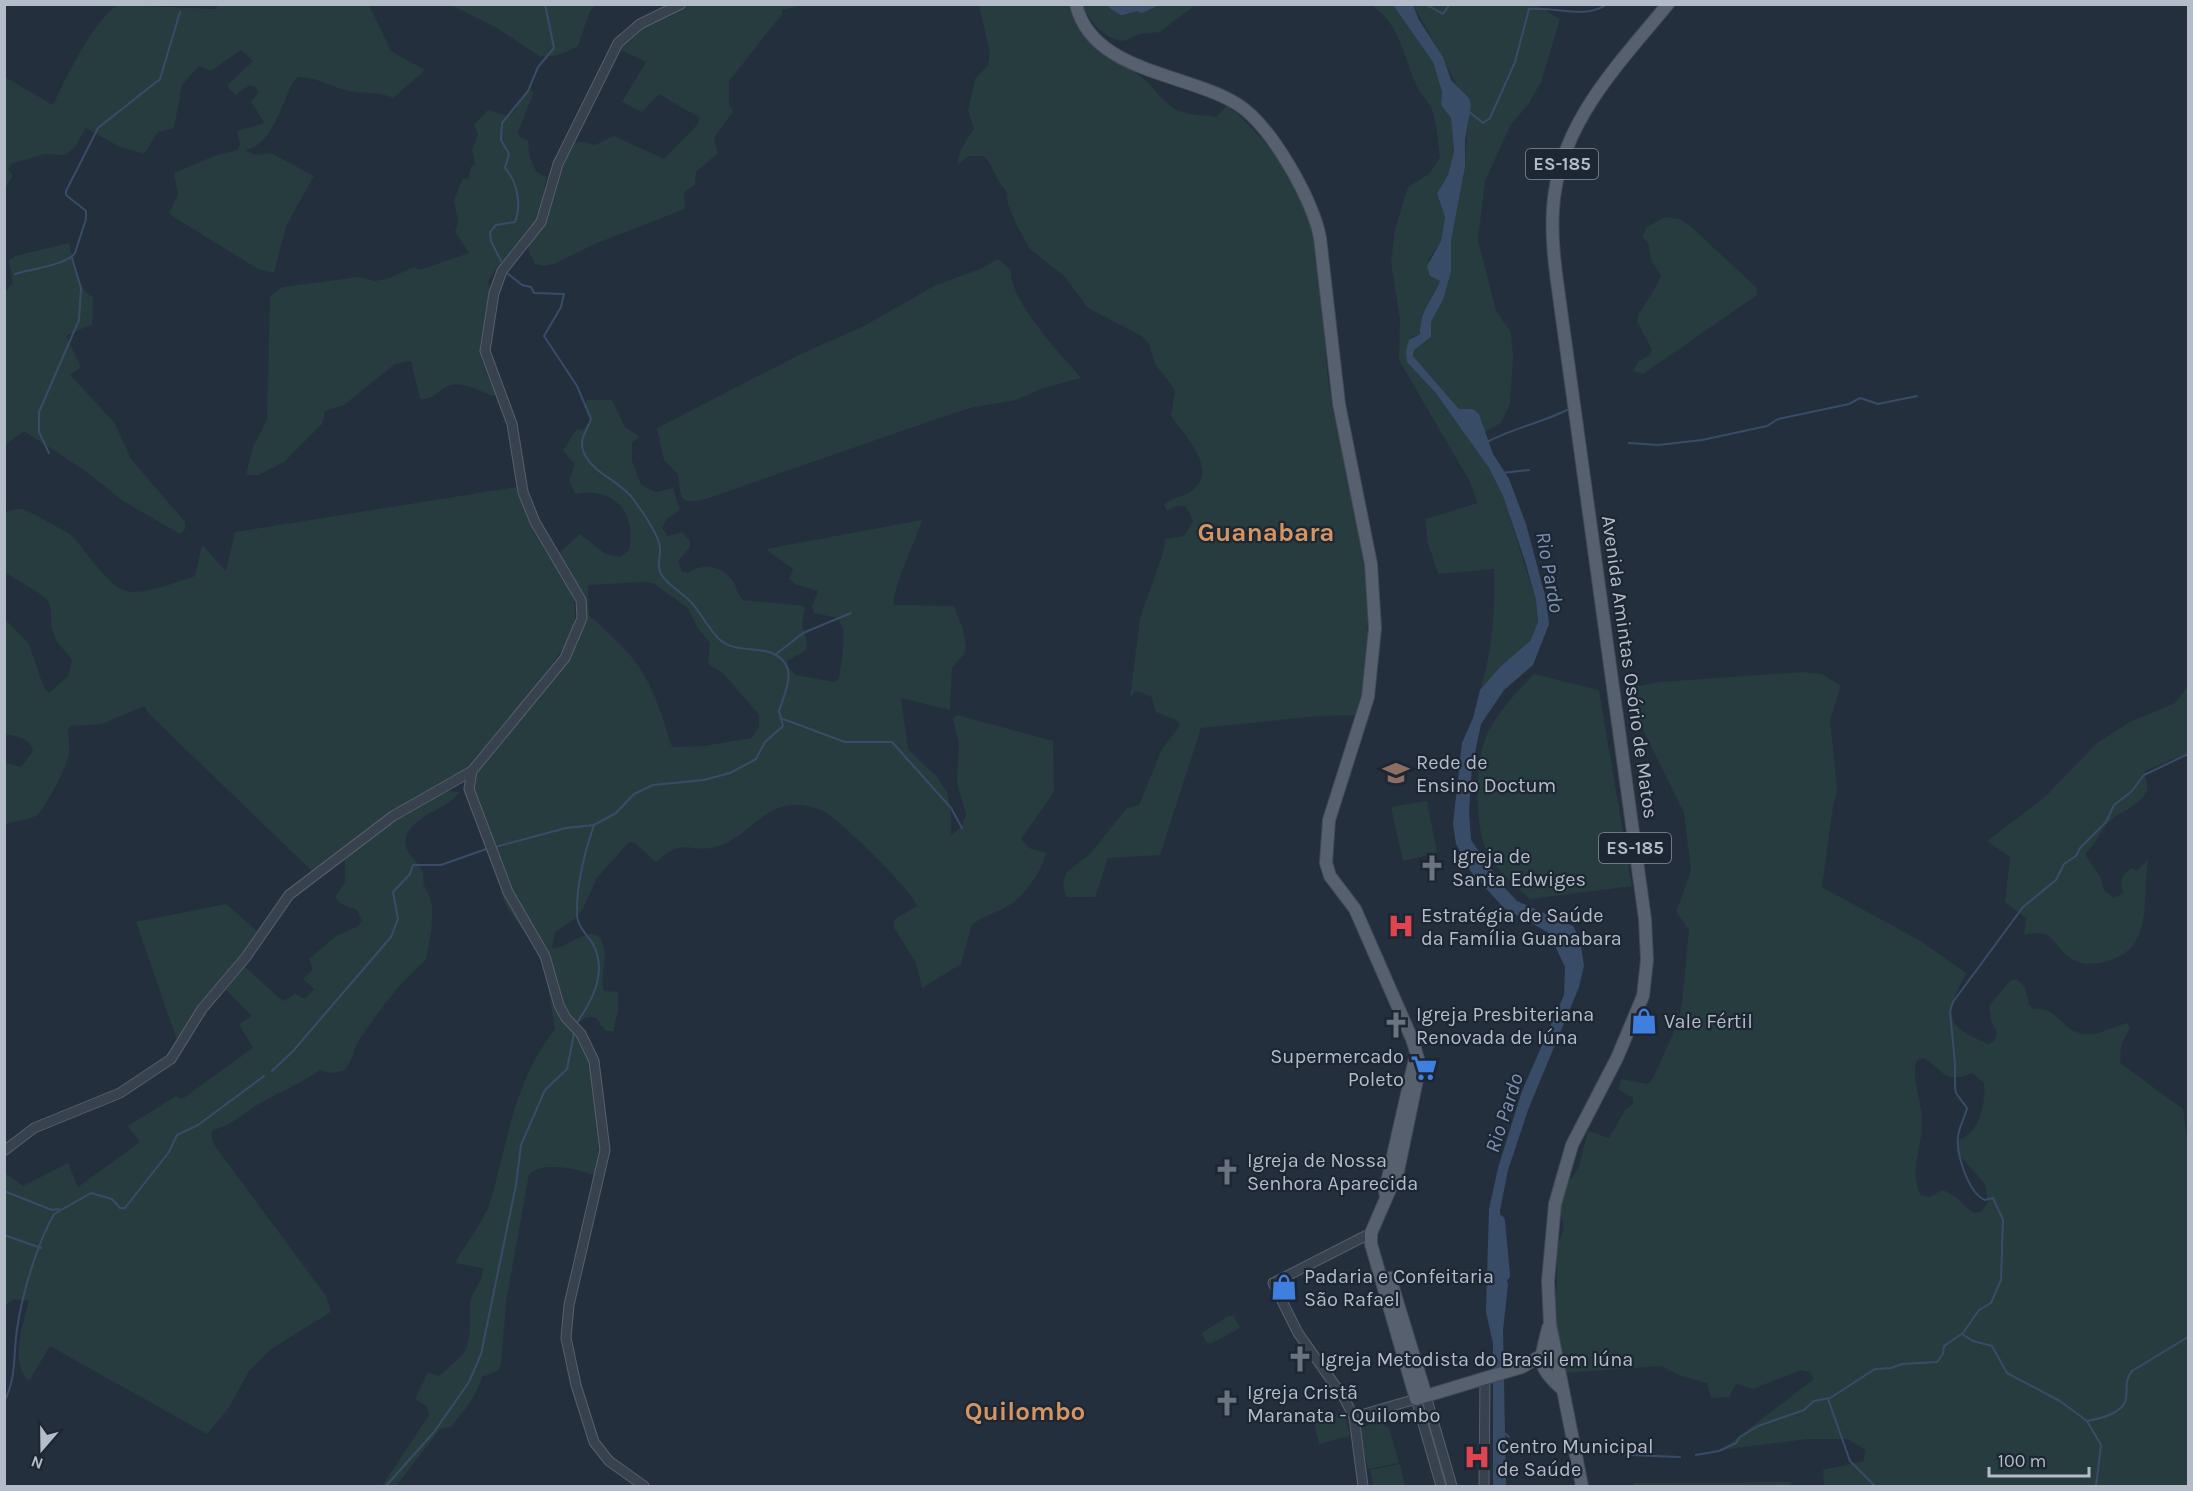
<svg xmlns="http://www.w3.org/2000/svg" width="2193" height="1491" font-family="Karla,sans-serif">
  <style>
    .green { fill: #263c3f; fill-rule: evenodd }
    .water { fill: #394c67 }
    .lines { fill: none; stroke-linecap: round; stroke-linejoin: round }
    .stream { stroke: #394c67; stroke-width: 2 }
    .river { stroke: #394c67; stroke-width: 12 }
    .minor-casing { stroke: #565f6c; stroke-width: 11 }
    .major-casing { stroke: #414a57; stroke-width: 14 }
    .minor { stroke: #38414e; stroke-width: 9 }
    .major { stroke: #56606e; stroke-width: 12 }
    .labels { text-anchor: middle; stroke-width: 4.5; stroke-linejoin: round; paint-order: stroke }
    .shield { fill: #1d2633; stroke: #878f9c; stroke-width: 1.5 }
    .shield-label { font-size: 18px; font-weight: bold; fill: #b4bcc9 }
    .street-label { font-size: 20px; fill: #b4bcc9; stroke: #1d2633 }
    .poi-label { font-size: 20px; fill: #b4bcc9; stroke: #1d2633; text-anchor: start }
    .water-label { font-size: 21px; font-style: italic; fill: #7c92b1; stroke: #1d2633 }
    .district-label { font-size: 26px; font-weight: bold; fill: #d59563; stroke: #1d2633 }
  </style>
  <rect width="100%" height="100%" fill="#242f3e"/>
  <g class="green">
    <path d="M218,4L369,5L391,51L425,70L393,98C378,91 362,94 345,90C330,86 315,77 298,77L293,82C281,105 273,145 245,150L255,155L271,153L314,176L286,226L274,273L258,269L169,214L178,194L174,173L214,156L238,150L240,144L237,132C245,126 256,128 264,122L251,102L258,93L256,87L250,85L235,95L227,86L253,61L241,50L211,71L199,66L182,85L174,128L158,132L144,154L118,146L86,128L75,147L66,155L44,154L11,164L8,170L13,175L5,189V77L53,105C66,78 93,20 118,5L216,9Z"/>
    <path d="M451,5H595L589,13L578,46C565,53 554,58 539,56L497,28Z"/>
    <polygon points="691,5 804,5 782,10 782,14 729,81 729,105 733,111 714,138 718,153 696,172 695,184 684,193 685,209 597,243 554,264 543,266 535,264 528,250 530,244 538,233 549,191 573,143 585,142 595,145 614,136 664,159 697,125 700,118 659,94 642,112 622,102 646,62 616,48 649,22"/>
    <path d="M979,5H1071C1073,44 1119,58 1145,80C1155,89 1164,103 1175,109C1187,115 1204,115 1216,117L1227,105C1259,132 1294,172 1307,213C1326,275 1321,343 1332,407C1334,419 1339,430 1342,442C1362,533 1378,623 1359,715L1318,716L1201,728L1160,855L1108,858L1095,897H1066L1063,882L1067,872L1090,854L1127,808L1139,805L1161,751L1180,725L1176,720L1156,712L1151,696L1136,691L1130,698L1140,618L1163,553L1165,539L1184,536L1193,521L1186,506H1177L1167,511L1164,505C1172,497 1184,497 1193,490C1219,469 1183,433 1171,416L1175,390L1155,364L1149,344L1142,336L1088,308L1065,277L1030,249L1016,224L1008,204L1007,193L999,182L988,160L982,156H969L957,165L961,149L974,128L968,111L975,79L988,65L990,53Z"/>
    <path d="M1081,5H1120L1124,8L1151,10L1160,5H1195L1160,32L1139,34L1124,41C1102,39 1092,21 1081,5Z"/>
    <path d="M1371,5H1393L1433,62L1442,92L1441,105L1451,118L1454,151L1448,175L1437,193L1445,217L1441,241L1428,260L1440,281C1432,302 1420,309 1420,334L1412,337L1407,360L1435,392L1489,468L1503,496L1536,600L1538,626L1531,640L1500,667L1480,690C1493,648 1495,613 1494,569L1438,574L1428,543L1425,519L1478,503L1469,480L1399,360L1400,320L1391,262L1395,229L1408,187L1429,174L1440,157C1438,143 1437,126 1433,112C1430,103 1422,96 1418,88C1404,61 1400,22 1371,5Z"/>
    <path d="M1413,5H1536L1560,19L1541,82L1529,103L1510,126L1485,181L1478,240L1496,311L1511,332L1513,358L1510,404L1501,423L1484,432L1479,414L1459,409L1413,356L1414,350L1431,337V322L1443,300L1451,272V241L1465,167L1469,98C1454,85 1450,72 1441,55C1432,38 1422,22 1413,5Z"/>
    <path d="M529,90L534,92L518,132L520,137L528,141L529,154L536,172L546,177V182C542,199 540,216 530,231C520,245 493,269 488,282C498,309 479,327 480,352C481,366 491,380 496,393L493,396C481,391 464,382 451,385C439,388 433,401 420,399L411,361L395,364L344,405L325,411L322,424L284,462L258,475H246L253,447L267,420L270,296L283,287L359,277L375,281L387,279L414,267L420,270L469,253L455,232L458,222L454,200L463,178L468,179L471,167L475,164L472,150L478,135L474,125L488,110L509,116C519,110 519,97 529,90Z"/>
    <path d="M1665,217L1680,219L1689,225L1756,287L1757,295L1643,374L1633,371L1638,362L1650,355L1652,349L1637,322L1639,313C1641,312 1660,280 1661,276L1651,260L1648,242L1642,237L1647,227Z"/>
    <path d="M69,243C74,260 76,290 93,297L92,324L66,336L81,367L70,375L114,422L131,459L185,522V529L180,534L123,501L84,470L24,431L5,445V292L13,283L9,261L15,256Z"/>
    <path d="M998,259L1011,270C1008,299 1062,356 1081,378L1043,388L1016,400L970,408L942,417L706,499C676,505 682,498 678,475L664,460L657,428L803,353L862,327L936,285L980,269Z"/>
    <path d="M587,400H612L625,427L640,437L632,442V461L641,485L656,492L673,488L680,510L667,519L662,528L668,536L682,532L690,541V547L678,561L682,572L688,573C702,562 724,566 734,583C737,589 738,595 743,600L805,606L802,625L807,643L806,650L787,661L788,667L796,675L834,682L839,679L844,642L843,629L838,618L814,613L812,607L818,591L795,584L789,579L793,569L766,549L922,520C916,541 892,587 894,605L954,606L963,629L966,648L964,654L952,668L950,710L901,698L908,749L937,777L947,792L951,814V835L962,826L966,814L957,783L959,744L953,719L957,715L1053,741L1054,792L1021,839L1029,848L1046,853C1042,870 1026,895 1011,904C999,912 984,916 972,924L961,964L922,988L916,963L893,926L895,919L917,906C911,889 842,822 825,812C813,805 793,803 781,807C758,815 742,838 719,846C690,855 685,835 656,862L635,843L629,842L597,878L583,909L575,919L555,932L552,948C566,952 600,913 604,950C606,962 601,975 603,987L604,991L618,992V1011L613,1031H606L595,1017H587L573,1025L587,1044L604,1139L596,1176C578,1169 545,1161 529,1174L506,1302L501,1365L499,1370L482,1377C476,1397 464,1411 451,1427L440,1429L396,1486H382L429,1415L427,1406L415,1399L428,1372L440,1376C445,1370 461,1357 463,1354C473,1339 469,1319 470,1303C472,1290 484,1281 483,1268L455,1263C465,1245 486,1218 491,1199C509,1136 514,1082 555,1029L546,976L537,950L506,906L500,890L507,884L475,798L471,780L578,644L583,615L557,555L580,534L605,554L620,557L629,550C637,511 613,487 575,494L569,480L575,464L563,451L576,430L584,429L590,421L585,405ZM643,582L653,583L688,608L697,627L710,643L708,664L723,673L759,715V726L752,738L704,746L672,747C662,715 652,680 629,654C617,640 602,628 589,615L588,585Z"/>
    <path d="M517,487C522,505 528,522 538,539C561,582 589,590 567,644L496,739L468,769L384,817L316,871L313,872L149,714L144,706L102,724L71,726L68,729C68,737 70,745 69,753C69,763 44,811 37,815C27,821 14,820 5,825V763L21,767L33,751C29,738 17,735 5,735V619L29,644L44,688L49,693L68,676L72,661C67,650 56,646 52,629C50,621 53,609 48,601C44,594 14,579 5,572V512C10,511 17,508 22,509C29,511 65,531 71,535C87,550 110,593 133,592C153,592 176,582 195,576L202,545L226,571L235,532Z"/>
    <path d="M1802,672L1822,674L1841,686L1830,719L1837,790L1833,806L1822,887L1922,942L1966,973C1945,1015 1943,1026 1989,1044L1995,1040L1997,1032L1991,1020L1989,1006L2010,981L2016,979L2025,987L2029,1005L2034,1009C2060,1006 2059,1032 2086,1034C2101,1035 2114,1026 2128,1023L2130,1028L2121,1045L2120,1063L2183,1109L2188,1145V1486H1824L1823,1470L1864,1461L1865,1450L1848,1439H1807L1721,1450L1814,1379L1810,1372L1801,1370L1753,1389L1736,1384L1729,1397L1711,1398L1707,1383L1678,1375L1662,1366L1562,1373L1552,1307L1557,1289V1246L1564,1229L1560,1209L1562,1190L1578,1169L1588,1131L1609,1138L1625,1110L1633,1104V1098L1618,1089L1622,1079L1648,1084L1653,1078L1678,1023L1682,1003L1689,930L1676,912L1691,871L1684,813L1623,689L1660,682ZM1924,1058C1944,1071 1946,1085 1972,1073L1984,1083C1985,1100 1983,1117 1972,1131C1968,1137 1961,1137 1957,1142L1956,1151L1985,1184L1988,1202L1981,1212L1974,1213C1963,1206 1955,1193 1942,1190L1930,1197L1921,1195C1908,1172 1923,1146 1922,1121C1922,1101 1910,1078 1917,1060Z"/>
    <path d="M1534,674L1599,690L1632,886L1530,899C1517,887 1501,874 1491,859C1473,833 1474,760 1488,732C1500,709 1516,693 1534,674Z"/>
    <path d="M2188,686V753L2145,771C2144,779 2151,786 2145,794C2137,807 2121,811 2111,820C2100,831 2096,844 2085,854L2101,878L2104,890L2114,898L2123,893C2119,881 2121,875 2132,868L2137,871L2148,859C2142,899 2155,951 2104,962C2094,964 2082,965 2073,960C2051,946 2056,927 2024,935L2026,918L2005,902L2010,857L1987,841L2044,798L2097,743L2130,722L2175,703Z"/>
    <path d="M447,791L460,792C446,810 421,812 409,831C397,849 416,857 422,871C424,875 423,880 424,884C425,890 430,895 431,901C435,919 429,942 426,960C404,977 376,1015 360,1038C353,1049 353,1063 343,1071L330,1073L320,1070C299,1085 276,1093 254,1107C240,1116 230,1126 213,1130L211,1135L215,1146L326,1296L331,1312L271,1349L249,1371L230,1406L207,1434L50,1346L29,1381C9,1362 23,1325 29,1301L14,1299L5,1305V1173L23,1186L68,1163L78,1187L140,1142L128,1126L176,1096L182,1099L253,1048L239,1024L252,1016L224,988L243,965L279,998L285,1001L295,994L305,999L314,989L303,979L313,969L309,959L336,936L358,926L362,921L357,910L339,903L335,897L345,882V858L415,807Z"/>
    <polygon points="1427,801 1437,853 1403,861 1391,807"/>
    <polygon points="226,904 259,933 178,1043 136,922"/>
    <polygon points="1228,1316 1234,1316 1240,1328 1210,1344 1206,1342 1202,1333"/>
    <polygon points="1344,1412 1350,1436 1319,1444 1314,1423"/>
    <polygon points="1377,1421 1389,1428 1399,1463 1368,1469 1359,1429"/>
    <polygon points="1400,1464 1405,1486 1373,1486 1370,1470"/>
    <polygon points="1791,1482 1792,1486 1635,1486 1633,1483"/>
  </g>
  <g class="water">
    <polygon points="1120,5 1120,4 1160,5 1142,13"/>
    <path d="M1393,5H1413L1419,20L1443,57L1451,80L1469,98L1471,105L1465,140V167L1451,241V272L1443,300L1431,322V337L1414,350L1413,356L1459,409H1473L1479,414L1493,454L1509,479L1526,524L1546,599L1549,624L1533,665L1504,690L1481,724L1472,767L1469,811L1471,840L1503,886L1517,901L1573,926L1580,940L1584,966L1579,987L1528,1110L1508,1170L1500,1210L1502,1255L1508,1285L1503,1330L1506,1486H1493V1343L1486,1312L1489,1209L1498,1168L1522,1091L1564,995L1565,967L1549,933L1504,908L1471,872L1456,844L1453,824L1462,743L1473,718L1480,690L1500,667L1531,640L1538,622L1536,600L1525,561L1503,496L1489,468L1435,392L1407,362L1406,351L1409,340L1420,334C1420,309 1432,302 1440,281L1430,276L1427,266L1441,241L1445,217L1437,193L1448,175L1454,151L1451,118L1441,105L1442,92L1433,62Z"/>
  </g>
  <g class="lines">
    <g class="stream">
      <polyline points="1425,4 1443,14 1450,4"/>
      <path d="M1468,111L1483,123L1490,118L1515,62L1529,9C1555,6 1586,20 1607,4"/>
      <path d="M501,261L491,241L490,232L496,225L515,222C522,205 517,181 505,168L509,154L501,140L502,123L528,91L538,67L554,48L545,4"/>
      <path d="M15,274C30,269 67,265 75,253L86,219V211L66,195V191L98,128L160,79L180,12"/>
      <polyline points="4,277 5,277"/>
      <path d="M1487,442C1513,428 1541,423 1567,410"/>
      <polyline points="1629,443 1658,445 1702,440 1767,426 1778,419 1849,404 1860,398 1878,404 1917,396"/>
      <polyline points="49,453 39,432 39,412 79,320 81,288 72,258"/>
      <polyline points="1502,473 1529,470"/>
      <polyline points="775,655 803,633 851,613"/>
      <polyline points="783,719 845,742 892,742 951,808 962,828"/>
      <path d="M495,847L566,828L594,825L616,813L634,794L653,785L704,780L730,773L756,759L765,742L783,726L779,711C783,698 794,676 785,663C769,641 736,657 718,638C708,628 701,613 691,602C682,592 667,585 661,574C655,564 663,553 659,543C655,528 642,512 634,500C621,481 593,474 584,453C578,438 587,432 591,419L577,386L544,336L561,307L564,294L534,293L531,287L522,285L507,273"/>
      <path d="M576,1024C592,1001 608,973 593,944C587,935 578,927 577,916C576,886 584,854 594,825"/>
      <polyline points="272,1071 293,1051 391,937 398,919 393,892 410,874 413,865 441,865 489,848"/>
      <polyline points="4,1191 52,1210 59,1209"/>
      <polyline points="4,1235 41,1248"/>
      <polyline points="1962,1334 1973,1341 1992,1346 2007,1373 2060,1401 2087,1421 2101,1445 2096,1486"/>
      <polyline points="1828,1399 1850,1461 1875,1486"/>
      <path d="M4,1402C17,1377 13,1355 17,1329C22,1294 37,1244 54,1214L91,1193L112,1199L120,1208H125L169,1152L177,1135L198,1125L264,1076"/>
      <path d="M2087,1421C2098,1419 2120,1414 2125,1402C2129,1390 2123,1382 2132,1371L2188,1337"/>
      <polyline points="1502,1431 1509,1437"/>
      <polyline points="1581,1446 1629,1455 1680,1457"/>
      <path d="M1696,1455L1719,1451L1736,1443L1740,1437L1758,1426L1804,1410L1814,1401L1830,1398L1875,1369L1891,1368L1902,1364L1937,1362L1943,1354L1944,1346L1963,1333L1979,1310L1991,1303L2001,1280L2003,1220L1993,1198L1985,1200C1968,1193 1956,1153 1958,1136C1959,1127 1965,1117 1967,1108L1956,1093L1955,1086V1064L1950,1011L1953,1002L2023,907L2056,880L2064,864L2076,856L2080,848L2106,822L2114,805L2131,792L2144,775L2188,754"/>
      <polyline points="386,1486 434,1432 469,1382 481,1354 516,1185 521,1145 545,1090 567,1069 574,1034"/>
    </g>
    <g class="river">
      <polyline points="1114,4 1122,9 1140,4"/>
      <polyline points="1499,1221 1504,1275"/>
    </g>
    <g class="minor-casing">
      <g id="minor">
        <polyline points="472,771 469,789 508,892 545,956 559,1005 566,1018 581,1034 594,1061 605,1150 569,1305 566,1338 576,1385 594,1442 609,1461 644,1486"/>
        <polyline points="4,1151 34,1128 120,1093 171,1059 202,1009 246,957 289,895 393,816 472,771 565,658 582,618 581,600 535,522 523,492 512,424 485,351 494,293 502,271 541,222 558,164 618,43 640,24 681,4"/>
        <polyline points="1426,1396 1452,1486"/>
        <polyline points="1354,1417 1416,1399 1441,1486"/>
        <polyline points="1363,1486 1354,1417 1344,1398 1298,1333 1273,1283 1371,1233"/>
        <polyline points="1484,1486 1485,1378"/>
      </g>
    </g>
    <g class="major-casing">
      <g id="major">
        <path d="M1076,4C1091,72 1187,73 1237,104C1270,124 1314,201 1320,238L1339,404L1371,564L1375,628L1368,697L1329,820L1326,863L1330,876L1355,909L1412,1039L1420,1065L1398,1171L1371,1233V1244L1416,1399L1522,1367L1544,1354L1555,1355"/>
        <polyline points="1386,1197 1385,1191 1414,1063"/>
        <polyline points="1390,1278 1426,1396"/>
        <path d="M1548,1328C1541,1359 1535,1365 1561,1388"/>
        <path d="M1582,1486L1550,1324L1548,1281L1555,1204L1572,1145L1617,1058L1643,996L1647,960L1645,919L1559,296C1555,267 1551,238 1553,209C1558,125 1617,66 1668,4"/>
      </g>
    </g>
    <use href="#minor" class="minor"/>
    <use href="#major" class="major"/>
  </g>
  <defs>
    <g id="university-bare" transform="scale(2.07)"><path d="M0-5L7-2L0 1L-7-2ZM-4 1L0 2.5L4 1V4Q0 6-4 4Z" fill="#8d6e63" stroke="#1d2633" stroke-width="2.5" paint-order="stroke"/></g>
    <g id="church-bare" transform="scale(2.07)"><path d="M-1.2-6h2.4v3.5h3.3v2.4h-3.3V6h-2.4V-.1h-3.3v-2.4h3.3Z" fill="#6b7280" stroke="#1d2633" stroke-width="2.5" paint-order="stroke"/></g>
    <g id="hospital-bare" transform="scale(2.07)"><path d="M-5-5h3v3.5h4V-5h3V5h-3V1.5h-4V5h-3Z" fill="#e0444e" stroke="#1d2633" stroke-width="2.5" paint-order="stroke"/></g>
    <g id="shop-bare" transform="scale(2.07)"><path d="M-5-2.5h2.3a2.7 3.5 0 0 1 5.4 0H5L5.5 6h-11ZM-1.5-2.5h3a1.5 2.3 0 0 0-3 0Z" fill="#3f7fe0" stroke="#1d2633" stroke-width="2.5" paint-order="stroke"/></g>
    <g id="supermarket-bare" transform="scale(2.07)"><path d="M-6-5.5h2.5l.6 2H6L4.5 2H-2.5L-4.4-4H-6ZM-1.5 3.2a1.3 1.3 0 1 0 .1 0ZM3 3.2a1.3 1.3 0 1 0 .1 0Z" fill="#3f7fe0" stroke="#1d2633" stroke-width="2.5" paint-order="stroke"/></g>
  </defs>
  <g fill-rule="evenodd">
    <use href="#university-bare" x="1396" y="773"/>
    <use href="#church-bare" x="1432" y="868"/>
    <use href="#hospital-bare" x="1401" y="926"/>
    <use href="#shop-bare" x="1644" y="1021"/>
    <use href="#church-bare" x="1396" y="1025"/>
    <use href="#supermarket-bare" x="1424" y="1068"/>
    <use href="#church-bare" x="1227" y="1172"/>
    <use href="#shop-bare" x="1284" y="1287"/>
    <use href="#church-bare" x="1300" y="1359"/>
    <use href="#church-bare" x="1227" y="1403"/>
    <use href="#hospital-bare" x="1477" y="1457"/>
  </g>
  <g class="labels">
    <g class="shield">
      <rect x="1526" y="149" width="72" height="30" rx="4.5"/>
      <rect x="1599" y="833" width="72" height="30" rx="4.5"/>
    </g>
    <g class="shield-label">
      <text x="1562" y="170">ES-185</text>
      <text x="1635" y="854">ES-185</text>
    </g>
    <g class="street-label">
      <text transform="translate(1630 667) rotate(82)" y="7">Avenida Amintas Osório de Matos</text>
    </g>
    <g class="poi-label">
      <text x="1416" y="769">Rede de<tspan x="1416" dy="23">Ensino Doctum</tspan></text>
      <text x="1452" y="863">Igreja de<tspan x="1452" dy="23">Santa Edwiges</tspan></text>
      <text x="1421" y="922">Estratégia de Saúde<tspan x="1421" dy="23">da Família Guanabara</tspan></text>
      <text x="1416" y="1021">Igreja Presbiteriana<tspan x="1416" dy="23">Renovada de Iúna</tspan></text>
      <text x="1664" y="1028">Vale Fértil</text>
      <text x="1404" y="1063" text-anchor="end">Supermercado<tspan x="1404" dy="23">Poleto</tspan></text>
      <text x="1247" y="1167">Igreja de Nossa<tspan x="1247" dy="23">Senhora Aparecida</tspan></text>
      <text x="1304" y="1283">Padaria e Confeitaria<tspan x="1304" dy="23">São Rafael</tspan></text>
      <text x="1320" y="1366">Igreja Metodista do Brasil em Iúna</text>
      <text x="1247" y="1399">Igreja Cristã<tspan x="1247" dy="23">Maranata - Quilombo</tspan></text>
      <text x="1497" y="1453">Centro Municipal<tspan x="1497" dy="23">de Saúde</tspan></text>
    </g>
    <g class="water-label">
      <text transform="translate(1550 572) rotate(80)" y="7">Rio Pardo</text>
      <text transform="translate(1504 1113) rotate(-72)" y="7">Rio Pardo</text>
    </g>
    <g class="district-label">
      <text x="1266" y="541">Guanabara</text>
      <text x="1025" y="1420">Quilombo</text>
    </g>
  </g>
  <rect width="2193" height="1491" fill="none" stroke="#b4bcc9" stroke-width="12"/>
  <g transform="translate(42 1449) rotate(200)" stroke="#1d2633" stroke-width="4.5" paint-order="stroke">
  <path d="M0-4.5L10 22L0 15L-10 22Z" fill="#b4bcc9"/>
  <text y="-9" font-size="16" font-weight="bold" text-anchor="middle" fill="#b4bcc9">N</text>
  </g>
  <path d="M1989 1467v9h100v-9" fill="none" stroke="#b4bcc9" stroke-width="3"/>
  <text x="1998" y="1467" font-size="18" fill="#b4bcc9" stroke="#1d2633" stroke-width="4.5" paint-order="stroke">100 m</text>
</svg>
